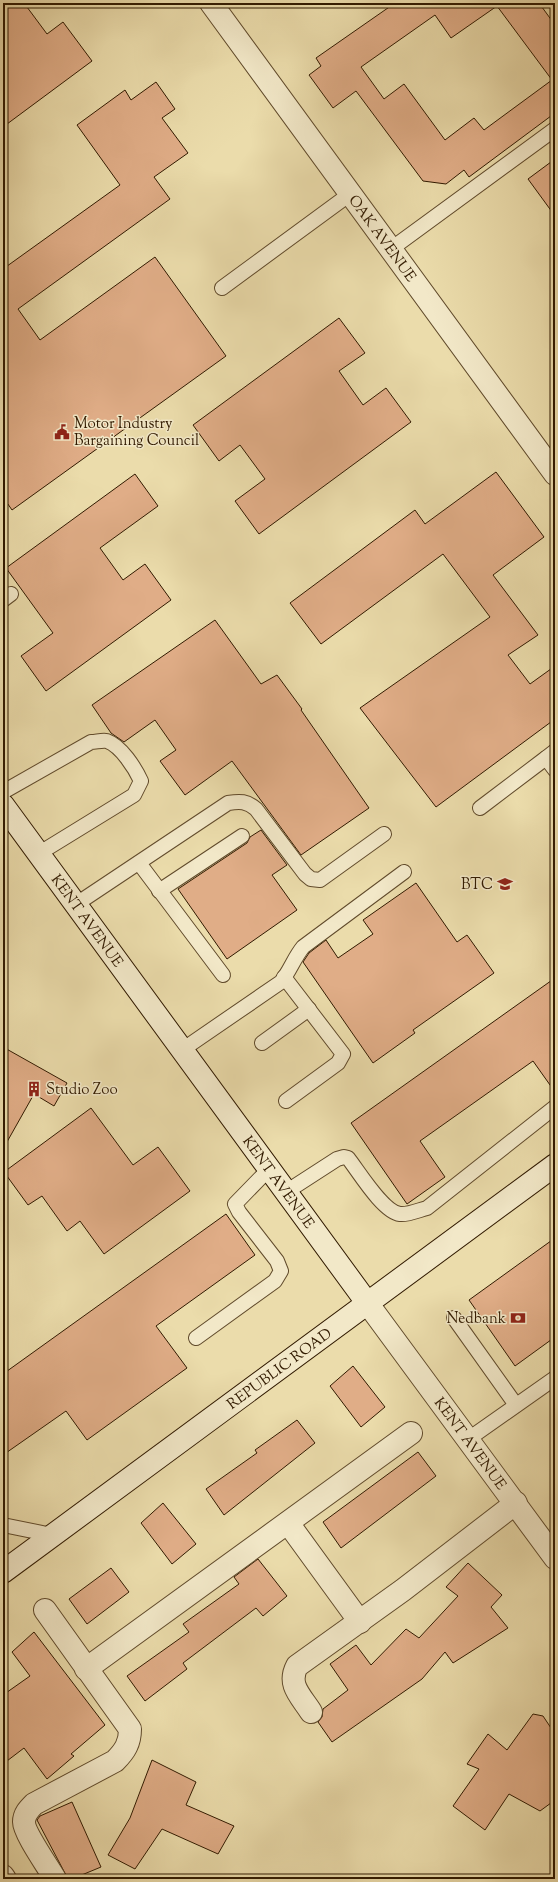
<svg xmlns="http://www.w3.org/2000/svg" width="558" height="1882" font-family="'Sorts Mill Goudy',serif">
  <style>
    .building { fill: #e0ad87; stroke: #311a00; fill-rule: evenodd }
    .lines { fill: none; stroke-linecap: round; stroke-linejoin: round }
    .lane-casing { stroke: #604a2b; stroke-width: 16 }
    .street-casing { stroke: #604a2b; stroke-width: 24 }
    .secondary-casing { stroke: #311a00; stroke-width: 24 }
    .lane { stroke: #f2e8c8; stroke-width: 14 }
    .street { stroke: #f2e8c8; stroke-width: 22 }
    .secondary { stroke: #f2e8c8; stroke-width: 22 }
    .labels { text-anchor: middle; stroke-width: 3; stroke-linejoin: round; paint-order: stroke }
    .street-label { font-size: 15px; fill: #311a00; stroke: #f2e8c8 }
    .poi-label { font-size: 15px; fill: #311a00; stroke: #f2e8c8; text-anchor: start }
  </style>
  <rect width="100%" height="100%" fill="#ebdcab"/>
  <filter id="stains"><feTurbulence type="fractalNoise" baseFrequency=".005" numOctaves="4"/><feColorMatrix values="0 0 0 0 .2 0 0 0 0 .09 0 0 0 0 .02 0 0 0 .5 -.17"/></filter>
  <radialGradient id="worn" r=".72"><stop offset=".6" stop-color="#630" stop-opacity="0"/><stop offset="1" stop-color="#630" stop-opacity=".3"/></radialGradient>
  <g class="building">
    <polygon points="3,3 24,3 47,34 63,22 92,61 3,127"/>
    <path d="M395,3H539L555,25V113L469,177L464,170L446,184L423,181L356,91L333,108L309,75L321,66L316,58ZM497,6L552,80L484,130L474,118L445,140L404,84L384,99L361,67L435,15L451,38Z"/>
    <polygon points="156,82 175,109 162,118 188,153 154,177 170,199 18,309 40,340 155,257 226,356 12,510 3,497 3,269 120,185 77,125 125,90 131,100"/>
    <polygon points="555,159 555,216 528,179"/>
    <polygon points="339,318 365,353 339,371 363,405 386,388 411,422 259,534 235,501 265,479 240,445 219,461 193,425"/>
    <polygon points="496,472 544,537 493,575 538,635 508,655 530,684 555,666 555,719 436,807 360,708 490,617 443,554 321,644 290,603 415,510 425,524"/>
    <polygon points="135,474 158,506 100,548 123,580 145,564 171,600 46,691 21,656 53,633 6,568"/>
    <polygon points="215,620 261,684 277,675 302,709 301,710 369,808 301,855 232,761 185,795 160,761 176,750 155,720 124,742 111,733 92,705"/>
    <polygon points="261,830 287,865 272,875 297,910 227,959 178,889 247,843 250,837"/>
    <polygon points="416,883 457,942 467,935 494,973 413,1030 415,1033 373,1063 303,962 309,953 326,940 338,958 373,934 363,920"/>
    <polygon points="555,978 555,1092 533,1061 420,1141 445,1177 407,1204 351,1123"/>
    <polygon points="3,1047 67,1083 54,1106 34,1094 3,1149"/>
    <polygon points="91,1108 133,1165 158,1147 190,1191 104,1254 80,1221 67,1231 42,1196 28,1205 4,1172"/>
    <polygon points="226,1214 255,1255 156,1326 187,1368 87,1440 66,1411 3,1455 3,1374"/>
    <polygon points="555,1238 555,1337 515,1366 469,1300"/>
    <polygon points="353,1366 385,1407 361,1427 330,1386"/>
    <polygon points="297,1420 315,1443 224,1515 206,1489 257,1453 255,1450"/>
    <polygon points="418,1452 436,1476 341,1548 323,1522"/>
    <polygon points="163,1503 196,1544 172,1564 141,1523"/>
    <polygon points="258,1559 287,1596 263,1616 256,1608 183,1663 187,1669 145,1701 127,1676 189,1632 183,1624 239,1584 234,1577"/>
    <polygon points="468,1563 502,1595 491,1607 508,1628 453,1663 445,1652 422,1679 332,1742 318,1722 322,1717 323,1709 348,1690 330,1664 356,1645 371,1665 406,1629 419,1638 458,1596 446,1587"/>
    <polygon points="111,1568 129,1592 87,1624 69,1599"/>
    <polygon points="34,1632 105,1725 71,1754 74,1756 47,1779 24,1748 3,1764 3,1695 30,1676 12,1652"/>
    <polygon points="533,1714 543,1716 555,1734 555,1800 540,1811 509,1794 485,1830 453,1806 479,1769 467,1764 488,1734 507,1750"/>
    <polygon points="152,1760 196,1782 186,1805 234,1826 218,1854 162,1829 135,1869 108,1855 130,1818"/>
    <polygon points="72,1802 101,1867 72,1879 68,1879 37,1820 40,1816"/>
  </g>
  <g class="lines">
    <g class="lane-casing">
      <g id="lane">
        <polyline points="391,249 555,129"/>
        <polyline points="222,288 350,194"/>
        <polyline points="3,600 11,594"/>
        <polyline points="555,751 546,758 555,770"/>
        <path d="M3,792L91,742C96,742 102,740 107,741C121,746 135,768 141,781L134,795L38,854"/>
        <polyline points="480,808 546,758"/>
        <polyline points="139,863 223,975"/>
        <polyline points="159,891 242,836"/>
        <path d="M75,905L228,803C240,801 247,801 256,809L305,874L311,879L320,880L384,834"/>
        <polyline points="284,977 343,1054 338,1063 286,1101"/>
        <polyline points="262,1043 309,1009"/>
        <path d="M182,1050L281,982C290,971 294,958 303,947L404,872"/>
        <path d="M286,1192L337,1159L344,1157L348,1158C359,1172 383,1212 400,1214C408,1215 419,1210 427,1208L555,1107"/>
        <polyline points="454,1318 516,1405"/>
        <polyline points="196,1338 275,1281 281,1271 277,1261 239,1212 235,1204 269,1169"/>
        <polyline points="467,1440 555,1378"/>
        <polyline points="3,1525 52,1535"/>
      </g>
    </g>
    <g class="street-casing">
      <g id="street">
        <path id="s1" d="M211,3L555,474"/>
        <path id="s2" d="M368,1304L555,1558"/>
        <polyline points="288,1523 360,1622"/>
        <path d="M45,1610L130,1729C130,1743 125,1751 115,1761L34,1804C29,1809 24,1814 24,1822C24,1833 49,1868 55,1879"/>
        <polyline points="86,1669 411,1433"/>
        <path d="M311,1712C301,1696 287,1685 297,1666L403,1590L516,1503"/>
        <polyline points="3,1876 5,1879"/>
      </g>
    </g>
    <g class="secondary-casing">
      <g id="secondary">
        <path id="s3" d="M3,805L368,1304"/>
        <path id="s4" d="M3,1572L555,1165"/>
      </g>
    </g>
    <use href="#lane" class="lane"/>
    <use href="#street" class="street"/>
    <use href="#secondary" class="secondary"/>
  </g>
  <defs>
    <g id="civic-bare" transform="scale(1.2)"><path d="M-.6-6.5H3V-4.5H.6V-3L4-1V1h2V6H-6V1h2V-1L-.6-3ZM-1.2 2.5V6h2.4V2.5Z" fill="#8f2418" stroke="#f2e8c8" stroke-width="2.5" paint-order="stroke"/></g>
    <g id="university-bare" transform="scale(1.2)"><path d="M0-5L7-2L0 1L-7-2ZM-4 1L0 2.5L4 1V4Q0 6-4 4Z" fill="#8f2418" stroke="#f2e8c8" stroke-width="2.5" paint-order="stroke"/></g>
    <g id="building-bare" transform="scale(1.2)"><path d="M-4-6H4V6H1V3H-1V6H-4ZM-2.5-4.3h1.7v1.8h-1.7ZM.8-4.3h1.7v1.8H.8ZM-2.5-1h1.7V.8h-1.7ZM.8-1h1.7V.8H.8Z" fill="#8f2418" stroke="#f2e8c8" stroke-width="2.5" paint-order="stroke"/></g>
    <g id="bank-bare" transform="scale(1.2)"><path d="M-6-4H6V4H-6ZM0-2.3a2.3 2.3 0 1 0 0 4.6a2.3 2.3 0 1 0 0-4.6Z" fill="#8f2418" stroke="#f2e8c8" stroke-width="2.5" paint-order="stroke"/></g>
  </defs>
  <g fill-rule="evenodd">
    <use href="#civic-bare" x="62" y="432"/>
    <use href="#university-bare" x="505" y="884"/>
    <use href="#building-bare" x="34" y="1089"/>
    <use href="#bank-bare" x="518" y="1318"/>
  </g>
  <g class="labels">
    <g class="street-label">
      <text dy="5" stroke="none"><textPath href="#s1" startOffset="291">OAK AVENUE</textPath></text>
      <text dy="5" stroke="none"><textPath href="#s3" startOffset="143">KENT AVENUE</textPath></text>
      <text dy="5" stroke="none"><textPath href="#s3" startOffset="467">KENT AVENUE</textPath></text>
      <text dy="5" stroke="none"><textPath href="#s4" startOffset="343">REPUBLIC ROAD</textPath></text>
      <text dy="5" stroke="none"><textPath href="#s2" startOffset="173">KENT AVENUE</textPath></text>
    </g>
    <g class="poi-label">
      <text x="74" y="428">Motor Industry<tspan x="74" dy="17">Bargaining Council</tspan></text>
      <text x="493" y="889" text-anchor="end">BTC</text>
      <text x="46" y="1094">Studio Zoo</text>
      <text x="506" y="1323" text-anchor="end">Nedbank</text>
    </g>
  </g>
  <rect width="558" height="1882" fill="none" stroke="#ebdcab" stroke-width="16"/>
  <rect x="4" y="4" width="550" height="1874" fill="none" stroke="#311a00" stroke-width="2"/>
  <rect x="8" y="8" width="542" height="1866" fill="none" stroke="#311a00"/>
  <rect width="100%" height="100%" filter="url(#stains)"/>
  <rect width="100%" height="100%" fill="url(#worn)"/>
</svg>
